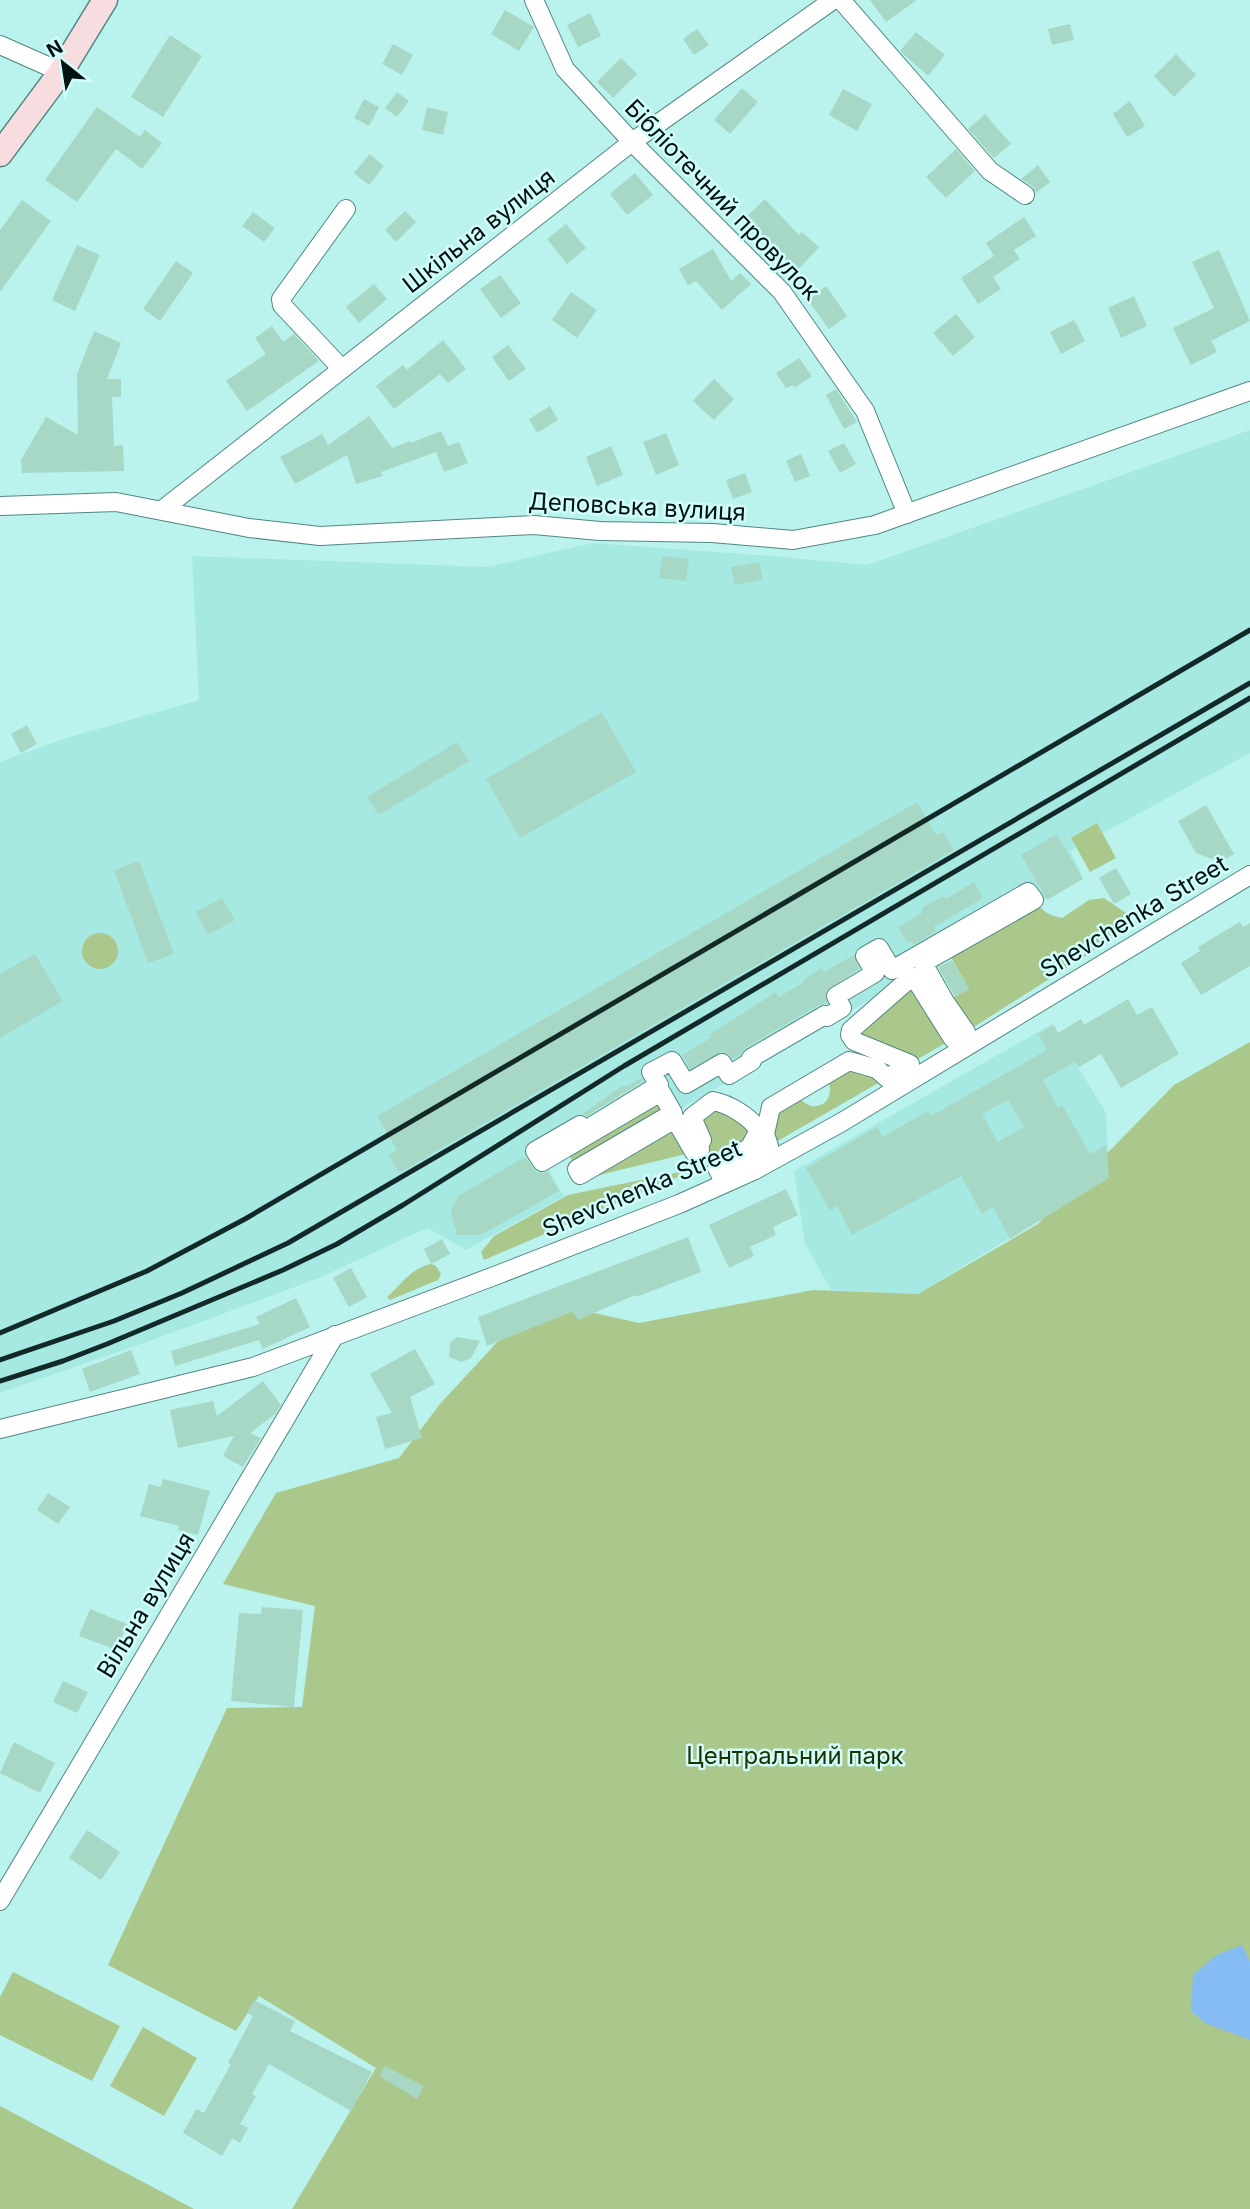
<svg xmlns="http://www.w3.org/2000/svg" width="1250" height="2209" font-family="Inter,sans-serif">
  <style>
    .built { fill: #a6e9e3 }
    .green { fill: #aac78c }
    .water { fill: #85bcf3 }
    .building { fill: #a6d8c5; fill-rule: evenodd }
    .lines { fill: none; stroke-linecap: round; stroke-linejoin: round }
    .street-casing { stroke: #518783; stroke-width: 20 }
    .secondary-casing { stroke: #518783; stroke-width: 27 }
    .street { stroke: #fff; stroke-width: 18 }
    .secondary { stroke: #f7dce0; stroke-width: 24 }
    .rail { stroke: #132927; stroke-width: 5 }
    .labels { text-anchor: middle; stroke-width: 5; stroke-linejoin: round; paint-order: stroke }
    .street-label { font-size: 24px; fill: #001211; stroke: #d1fefa }
    .park-label { font-size: 24px; fill: #1d3100; stroke: #d1fefa }
  </style>
  <rect width="100%" height="100%" fill="#baf3ee"/>
  <g class="built">
    <polygon points="1250,430 1250,753 1070,851 1083,877 675,1112 543,1160 564,1196 466,1250 427,1228 319,1278 155,1339 0,1393 0,762 66,738 199,700 192,556 487,567 593,543 772,556 867,565"/>
    <polygon points="1052,1024 1106,1113 1109,1178 918,1294 831,1290 805,1244 794,1171"/>
  </g>
  <g class="green">
    <polygon points="1097,823 1116,858 1090,872 1071,838"/>
    <path d="M1104,898L1126,913L1123,925L1090,953L966,1032L945,1002L969,989L947,950L1034,900C1042,911 1048,915 1062,918L1089,900Z"/>
    <circle cx="100" cy="951" r="18"/>
    <polygon points="907,981 953,1039 909,1064 851,1030"/>
    <polygon points="1250,1042 1250,2209 292,2209 376,2068 259,1996 236,2031 108,1965 227,1708 302,1707 315,1606 223,1584 276,1493 399,1458 440,1404 536,1300 639,1323 813,1290 918,1294 1038,1224 1174,1085"/>
    <path d="M849,1061L887,1078L769,1146L771,1107L799,1097C813,1116 837,1103 828,1081Z"/>
    <polygon points="661,1092 673,1113 577,1169 565,1148"/>
    <polygon points="713,1101 759,1130 717,1168 700,1149 700,1110"/>
    <polygon points="675,1119 694,1152 583,1179"/>
    <polygon points="699,1168 484,1260 481,1252 494,1236 568,1195"/>
    <path d="M431,1264L436,1266L441,1274L438,1280L390,1300L387,1297C402,1284 411,1268 431,1264Z"/>
    <polygon points="13,1972 120,2026 92,2081 0,2035 0,1997"/>
    <polygon points="143,2027 197,2058 164,2116 110,2086"/>
    <polygon points="0,2106 194,2209 0,2209"/>
  </g>
  <polygon class="water" points="1242,1945 1250,1962 1250,2040 1205,2023 1191,2011 1193,1975 1217,1955"/>
  <g class="building">
    <polygon points="870,0 917,0 886,22"/>
    <polygon points="505,10 534,27 519,51 491,34"/>
    <polygon points="590,13 601,36 578,47 567,25"/>
    <polygon points="1070,24 1074,40 1052,45 1048,29"/>
    <polygon points="697,29 709,45 694,55 683,39"/>
    <polygon points="916,32 945,55 928,76 900,51"/>
    <polygon points="170,35 202,56 163,117 131,97"/>
    <polygon points="393,44 413,55 402,75 382,64"/>
    <polygon points="1176,54 1196,75 1174,97 1154,76"/>
    <polygon points="621,58 637,74 613,98 597,82"/>
    <polygon points="742,88 758,102 730,134 714,120"/>
    <polygon points="843,89 872,104 857,131 829,115"/>
    <polygon points="397,92 409,101 397,117 385,108"/>
    <polygon points="364,99 379,107 369,126 354,118"/>
    <polygon points="1130,101 1145,126 1127,137 1113,114"/>
    <polygon points="97,107 140,137 145,130 162,143 142,169 116,149 77,202 45,180"/>
    <polygon points="427,107 448,112 443,135 422,130"/>
    <polygon points="985,114 1011,144 994,158 968,129"/>
    <polygon points="956,149 975,171 946,198 926,177"/>
    <polygon points="370,154 384,166 369,185 354,173"/>
    <polygon points="1038,165 1050,182 1036,193 1032,186 1021,179"/>
    <polygon points="635,173 653,195 627,215 610,194"/>
    <polygon points="765,199 799,235 802,232 819,247 797,271 745,218"/>
    <polygon points="22,200 51,221 0,292 0,230"/>
    <polygon points="405,211 416,222 396,242 385,230"/>
    <polygon points="253,212 275,228 264,242 242,226"/>
    <polygon points="1024,217 1036,236 1014,250 1020,259 993,277 1001,289 978,304 961,278 994,256 986,243"/>
    <polygon points="566,224 586,248 567,264 547,239"/>
    <polygon points="77,245 100,255 75,311 52,300"/>
    <polygon points="713,249 731,281 740,273 751,284 722,310 696,281 688,285 679,269"/>
    <polygon points="1219,250 1250,321 1211,341 1217,352 1191,365 1173,328 1214,308 1192,262"/>
    <polygon points="176,261 193,273 160,321 143,309"/>
    <polygon points="500,275 521,303 501,318 480,289"/>
    <polygon points="374,284 387,299 359,323 346,307"/>
    <polygon points="826,286 847,316 829,329 808,300"/>
    <polygon points="571,292 597,310 577,338 552,320"/>
    <polygon points="1134,296 1147,326 1121,338 1108,308"/>
    <polygon points="956,314 975,337 953,356 933,333"/>
    <polygon points="1074,320 1085,341 1061,354 1050,332"/>
    <polygon points="272,326 283,342 294,334 319,361 247,411 226,381 266,354 255,338"/>
    <polygon points="94,331 121,343 107,379 121,379 121,397 112,397 114,446 123,445 124,471 22,473 21,460 46,417 78,435 77,374"/>
    <polygon points="443,340 466,369 448,383 440,374 394,409 376,386 403,365 407,370"/>
    <polygon points="508,345 526,369 509,381 492,357"/>
    <polygon points="799,358 812,376 794,388 793,385 786,388 776,373"/>
    <polygon points="714,379 734,399 714,420 693,401"/>
    <polygon points="836,389 857,422 844,429 826,395"/>
    <polygon points="550,406 558,420 537,433 529,419"/>
    <polygon points="369,416 392,448 410,441 411,443 441,431 448,446 459,442 468,463 444,472 436,452 381,472 383,476 356,484 347,455 295,484 280,457 322,434 328,445"/>
    <polygon points="666,433 679,465 656,475 643,442"/>
    <polygon points="844,443 856,464 840,473 828,451"/>
    <polygon points="611,446 623,475 597,486 586,457"/>
    <polygon points="801,454 810,476 795,482 786,461"/>
    <polygon points="745,473 752,492 733,499 726,480"/>
    <polygon points="662,556 689,559 686,581 659,578"/>
    <polygon points="759,562 763,580 735,585 731,567"/>
    <polygon points="602,712 636,772 520,838 486,779"/>
    <polygon points="27,725 37,744 21,753 11,734"/>
    <polygon points="457,742 469,761 379,815 367,797"/>
    <polygon points="917,802 936,835 943,832 954,850 399,1173 389,1155 397,1150 377,1116"/>
    <polygon points="1206,805 1234,854 1221,862 1196,853 1178,821"/>
    <polygon points="1057,834 1083,879 1047,900 1021,855"/>
    <polygon points="139,861 174,954 148,963 114,870"/>
    <polygon points="1116,868 1131,894 1114,904 1099,878"/>
    <polygon points="974,882 983,898 934,927 936,931 913,945 911,941 908,943 898,927 922,913 923,907 942,897 948,898"/>
    <polygon points="222,898 235,920 208,935 196,912"/>
    <polygon points="1240,922 1243,927 1250,923 1250,966 1201,995 1181,963 1200,951 1198,947"/>
    <polygon points="35,954 63,1001 0,1038 0,974"/>
    <polygon points="854,955 859,969 827,990 825,996 827,1004 819,1005 745,1048 740,1055 733,1059 728,1054 721,1052 690,1069 682,1055 711,1038 709,1035 776,992 779,997 804,982 803,980 822,968 824,972"/>
    <polygon points="952,960 969,989 955,997 938,967"/>
    <path d="M1128,999L1137,1015L1152,1007L1179,1054L1121,1088L1101,1054L1079,1067L1075,1062L1043,1080L1058,1108L1062,1105L1090,1154L1106,1145L1109,1178L1010,1239L993,1207L982,1214L961,1176L852,1235L837,1206L830,1210L806,1168L877,1127L883,1137L928,1111L931,1116L1047,1050L1038,1034L1054,1025L1058,1033L1081,1019L1084,1025ZM1008,1100L1024,1127L998,1142L982,1114Z"/>
    <polygon points="641,1078 643,1081 587,1116 582,1114 622,1086 628,1086"/>
    <polygon points="525,1157 536,1172 542,1173 548,1172 559,1191 481,1235 457,1235 451,1212 458,1196"/>
    <polygon points="786,1189 798,1215 773,1227 776,1235 750,1247 754,1256 729,1268 709,1225"/>
    <polygon points="688,1237 701,1272 636,1297 635,1295 578,1320 572,1312 487,1346 478,1317"/>
    <polygon points="442,1239 450,1254 431,1264 424,1249"/>
    <polygon points="351,1268 367,1297 349,1307 333,1278"/>
    <polygon points="296,1298 310,1327 263,1349 259,1340 175,1366 171,1351 260,1324 256,1317"/>
    <polygon points="457,1337 480,1341 471,1358 462,1362 449,1357 450,1343"/>
    <polygon points="415,1349 435,1384 410,1397 422,1438 385,1449 376,1417 392,1413 370,1374"/>
    <polygon points="131,1350 140,1374 90,1392 82,1369"/>
    <polygon points="263,1381 281,1405 275,1414 250,1433 261,1438 243,1467 223,1456 234,1436 178,1448 170,1410 213,1401 217,1416"/>
    <polygon points="163,1479 210,1491 198,1535 178,1530 179,1526 140,1516 149,1484 161,1487"/>
    <polygon points="48,1493 70,1507 58,1524 37,1510"/>
    <polygon points="262,1607 303,1610 294,1707 231,1701 239,1613 261,1614"/>
    <polygon points="90,1609 127,1624 117,1650 79,1636"/>
    <polygon points="63,1681 88,1692 77,1713 53,1702"/>
    <polygon points="14,1742 55,1763 40,1793 0,1773"/>
    <polygon points="87,1830 120,1852 101,1880 69,1858"/>
    <polygon points="254,2000 295,2021 290,2031 372,2072 351,2111 269,2064 252,2094 256,2096 240,2124 248,2128 240,2143 232,2138 222,2156 183,2133 196,2109 204,2113 231,2064 228,2063 253,2016 247,2013"/>
    <polygon points="385,2066 424,2086 417,2099 379,2076"/>
  </g>
  <g class="lines">
    <g class="street-casing">
      <g id="street">
        <polyline points="534,0 565,69 632,142 782,292 865,411 907,514"/>
        <polyline points="841,0 990,171 1025,195"/>
        <polyline points="0,45 61,72"/>
        <polyline points="342,369 282,305 281,299 346,209"/>
        <polyline points="0,506 116,502 249,528 320,536 534,525 600,531 712,533 793,540 875,525 1250,391"/>
        <polyline points="162,510 632,142 833,0"/>
        <path d="M1028,892L1034,900L923,963L945,1002L966,1032L953,1039L914,977L907,981L851,1030L850,1035L854,1041L910,1064L887,1078L877,1069L849,1061L771,1107L765,1134L769,1146L720,1174L717,1168L750,1147L759,1130C749,1116 729,1104 713,1101L692,1117L702,1140L699,1144L700,1149L694,1152L675,1119L580,1175L577,1169L673,1113L661,1092L542,1162L535,1151L580,1125L584,1131L659,1085L651,1072L672,1061L686,1084L722,1063L729,1075L752,1061L751,1058L825,1015L827,1017L842,1008L836,996L875,973L865,956L879,948L892,970Z"/>
        <polyline points="0,1429 253,1367 497,1275 679,1204 755,1170 842,1122 1250,875"/>
        <polyline points="0,1901 335,1335"/>
      </g>
    </g>
    <g class="secondary-casing">
      <polyline id="secondary" points="0,154 61,72 105,0"/>
    </g>
    <use href="#street" class="street"/>
    <use href="#secondary" class="secondary"/>
    <g class="rail">
      <polyline points="0,1333 147,1271 245,1219 1250,630"/>
      <polyline points="0,1360 114,1321 182,1293 288,1243 1250,683"/>
      <polyline points="0,1381 63,1361 107,1344 283,1270 337,1244 403,1205 624,1066 1250,698"/>
    </g>
  </g>
  <g class="labels">
    <g class="street-label">
      <text transform="translate(722 200) rotate(46)" y="8">Бібліотечний провулок</text>
      <text transform="translate(479 231) rotate(-38)" y="8">Шкільна вулиця</text>
      <text transform="translate(637 507) rotate(3)" y="8">Деповська вулиця</text>
      <text transform="translate(1134 917) rotate(-31)" y="8">Shevchenka Street</text>
      <text transform="translate(642 1189) rotate(-23)" y="8">Shevchenka Street</text>
      <text transform="translate(146 1605) rotate(-59)" y="8">Вільна вулиця</text>
    </g>
    <g class="park-label">
      <text x="795" y="1764">Центральний парк</text>
    </g>
  </g>
  <g transform="translate(63 63) rotate(330)" stroke="#d1fefa" stroke-width="5" paint-order="stroke">
  <path d="M0-5L12 26L0 18L-12 26Z" fill="#001211"/>
  <text y="-10" font-size="19" font-weight="bold" text-anchor="middle" fill="#001211">N</text>
  </g>
</svg>
